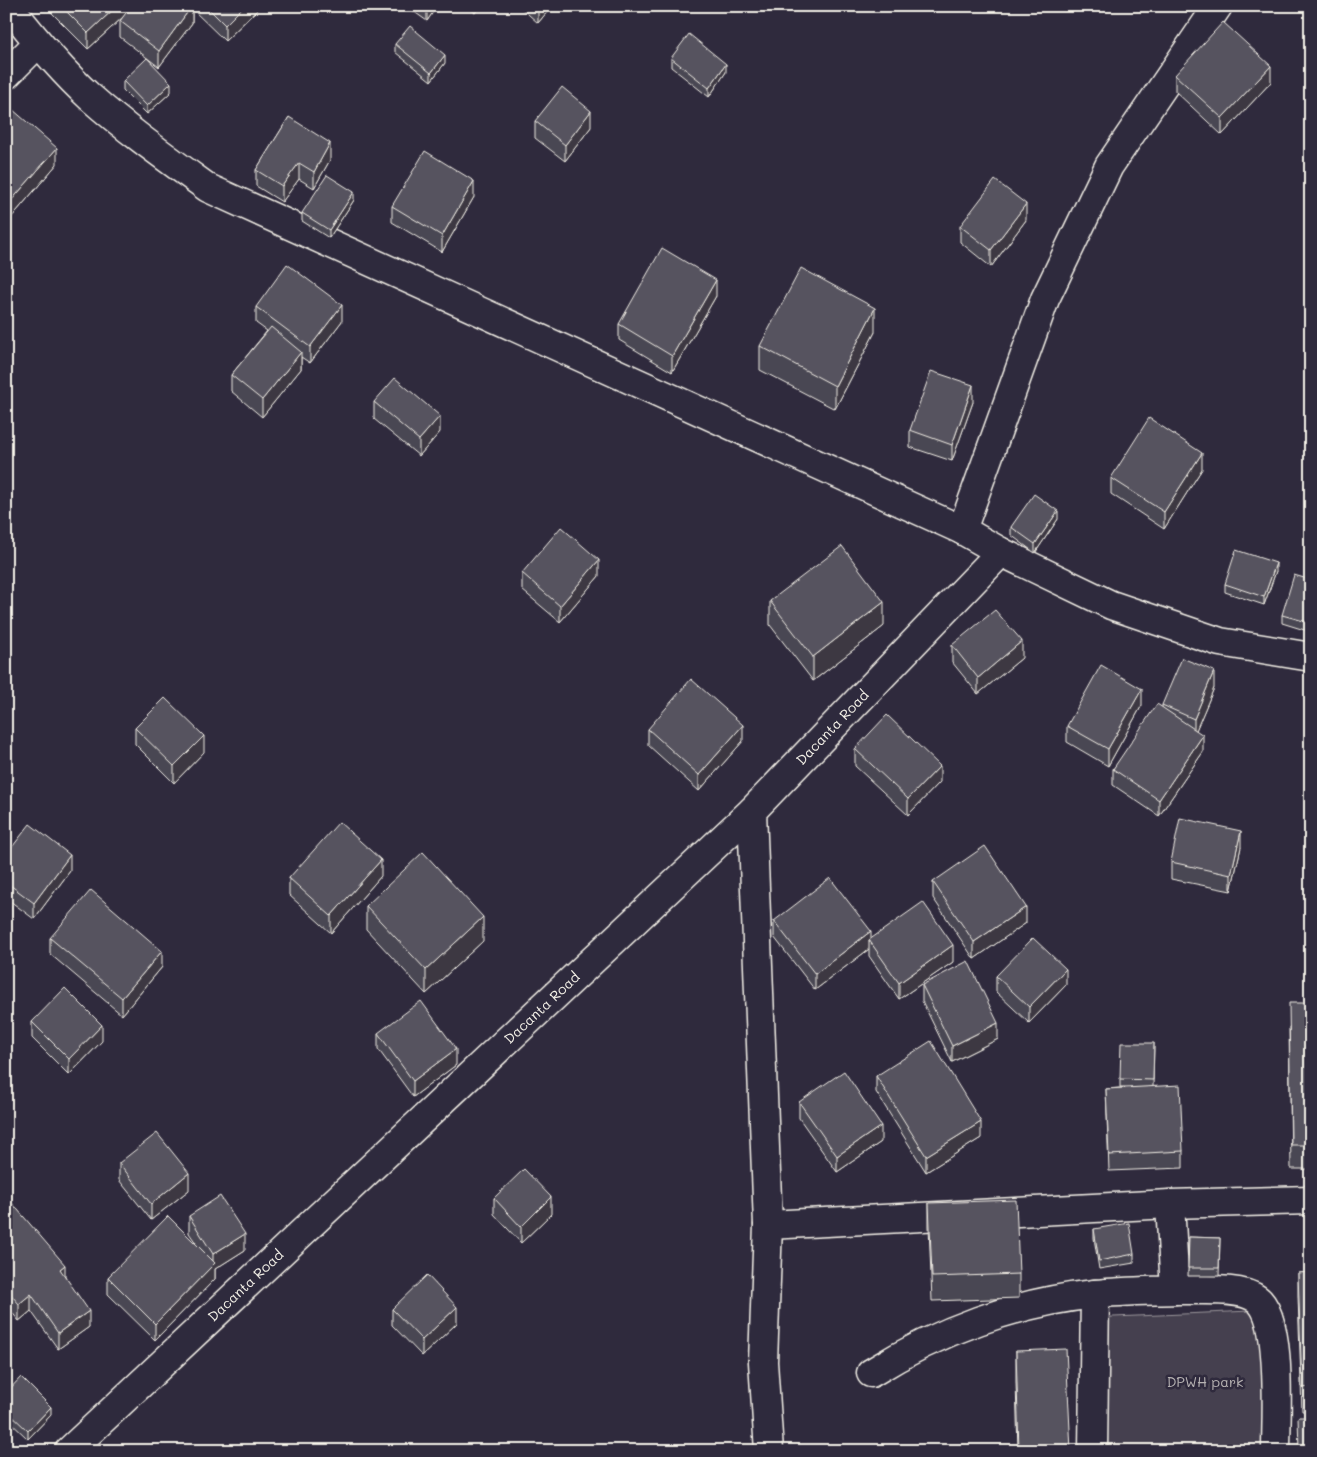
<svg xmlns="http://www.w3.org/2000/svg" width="1317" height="1457" font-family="Mali,sans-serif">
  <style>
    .green { fill: #454050; stroke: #9c989c }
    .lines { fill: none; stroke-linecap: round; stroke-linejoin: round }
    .minor-casing { stroke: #f4f1e8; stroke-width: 31 }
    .minor { stroke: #2f2a3d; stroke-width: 28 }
    .wall { fill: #4a4752; stroke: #f4f1e8 }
    .shaded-wall { fill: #3c3942; stroke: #f4f1e8 }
    .building { fill: #56525f; stroke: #f4f1e8 }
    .labels { text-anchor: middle; stroke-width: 5; stroke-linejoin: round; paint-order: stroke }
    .street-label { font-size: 14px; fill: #f4f1e8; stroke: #2f2a3d }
    .park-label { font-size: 14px; fill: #b7b3b3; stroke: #2f2a3d }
  </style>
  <rect width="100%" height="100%" fill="#2f2a3d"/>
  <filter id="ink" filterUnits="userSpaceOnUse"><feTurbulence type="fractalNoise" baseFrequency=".02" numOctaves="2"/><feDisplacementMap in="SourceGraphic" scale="10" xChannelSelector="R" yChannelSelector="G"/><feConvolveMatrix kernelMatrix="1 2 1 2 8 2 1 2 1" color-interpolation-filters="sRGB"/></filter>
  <g filter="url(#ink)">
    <polygon class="green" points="1274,1310 1276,1451 1094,1451 1091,1318"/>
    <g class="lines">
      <g class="minor-casing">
        <g id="minor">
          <path d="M9,6C34,38 60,70 90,97C127,130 168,159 208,188L962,530L1001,552L1111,605L1220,642L1311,657"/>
          <polyline points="6,75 38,43"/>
          <polyline points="962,530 1045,299 1109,166 1218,6"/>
          <polyline points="752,811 768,1225 763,1362 769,1451"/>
          <polyline points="768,1225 1170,1204 1311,1200"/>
          <path d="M1175,1290C1196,1291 1240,1286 1257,1299C1283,1318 1276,1418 1276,1451"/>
          <path d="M871,1373C938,1331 1016,1302 1095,1294C1121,1291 1148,1291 1175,1290L1170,1204"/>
          <path id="s1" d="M69,1451L752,811L1001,552"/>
          <polyline points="1093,1451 1095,1294"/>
        </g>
      </g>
      <use href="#minor" class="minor"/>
    </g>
    <g class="wall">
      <polygon points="45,6 261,6 225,41 192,9 192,23 159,67 120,37 120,21 121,19 88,49"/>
      <polygon points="406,6 437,6 427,21"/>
      <polygon points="467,6 481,6 475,13"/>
      <polygon points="519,6 552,6 538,23"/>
      <polygon points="395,44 445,63 431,81 395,52"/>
      <polygon points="671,58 726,72 709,97 671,67"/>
      <polygon points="1175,75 1271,82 1222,135 1175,91"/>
      <polygon points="123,81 171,92 147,114 123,90"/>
      <polygon points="6,116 57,164 10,219 6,215"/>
      <polygon points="289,117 330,160 314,188 299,179 282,202 256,186 256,170"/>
      <polygon points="535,121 591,127 565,161 535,138"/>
      <polygon points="474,197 442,252 392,222 392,206"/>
      <polygon points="354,200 329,238 302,221 302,213"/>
      <polygon points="1026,220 991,267 960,242 960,226"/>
      <polygon points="716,296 672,372 619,340 619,324"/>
      <polygon points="256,307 342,321 310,363 301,357 301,369 262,417 231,391 231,375 267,331 256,323"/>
      <polygon points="875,332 835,409 760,370 760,346"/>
      <polygon points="374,402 440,432 419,456 374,419"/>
      <polygon points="973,402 952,461 910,447 910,430"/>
      <polygon points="1202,469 1164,529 1111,494 1111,478"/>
      <polygon points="1058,519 1035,553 1011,535 1011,527"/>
      <polygon points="1276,571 1264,605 1225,592 1225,584"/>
      <polygon points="522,573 599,576 560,622 522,590"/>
      <polygon points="1311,580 1311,632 1282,623 1282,615"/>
      <polygon points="770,601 884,626 813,681 770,625"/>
      <polygon points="952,645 1022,658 978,694 952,662"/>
      <polygon points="1214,688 1196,730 1203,752 1159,816 1113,785 1113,769 1162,708 1162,705"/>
      <polygon points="1142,705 1108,766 1067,742 1067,726"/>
      <polygon points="135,728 204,752 174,783 135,744"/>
      <polygon points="648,729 743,741 699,791 648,745"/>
      <polygon points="855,749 940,782 908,815 855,766"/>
      <polygon points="1311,827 1311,864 1308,864 1308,856"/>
      <polygon points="1241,847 1231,891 1171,879 1171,862"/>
      <polygon points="6,855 70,871 34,919 6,898"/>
      <polygon points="381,876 331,933 289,895 289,878"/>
      <polygon points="933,882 1026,923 974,959 933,898"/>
      <polygon points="366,906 483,941 426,994 366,929"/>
      <polygon points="774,921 871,938 953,962 899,999 869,956 869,949 815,990 774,937"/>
      <polygon points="50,938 162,967 122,1015 50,954"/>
      <polygon points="996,976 1066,985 1029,1023 996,992"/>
      <polygon points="922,985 998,1039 952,1062 922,1001"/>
      <polygon points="1311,1003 1311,1169 1291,1169 1289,1027"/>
      <polygon points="32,1022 102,1041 69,1075 32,1038"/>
      <polygon points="378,1033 456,1065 413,1097 378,1049"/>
      <polygon points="1154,1043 1153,1087 1183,1151 1183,1168 1109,1171 1106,1089 1132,1087 1120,1087 1120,1079"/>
      <polygon points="876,1076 981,1138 926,1172 876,1092"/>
      <polygon points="799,1102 881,1142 837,1172 799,1118"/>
      <polygon points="119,1163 189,1190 151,1220 119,1180"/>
      <polygon points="494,1198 551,1214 521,1243 494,1214"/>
      <polygon points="929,1203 1019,1274 1019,1298 932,1301 929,1226"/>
      <polygon points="6,1208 65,1276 89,1327 58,1349 31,1311 19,1321 6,1305"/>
      <polygon points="189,1216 245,1250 215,1269 215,1279 155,1340 108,1294 108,1277 196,1243 189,1233"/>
      <polygon points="1094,1229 1134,1254 1134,1263 1099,1269 1094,1238"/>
      <polygon points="1189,1237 1220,1238 1219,1276 1188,1276"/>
      <polygon points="1311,1272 1311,1411 1302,1411 1298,1296 1298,1273"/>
      <polygon points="392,1309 457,1323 422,1356 392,1325"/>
      <polygon points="1016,1351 1071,1451 1018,1451 1016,1382"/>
      <polygon points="6,1393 51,1415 28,1439 6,1418"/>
    </g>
    <g class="shaded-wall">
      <polygon points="117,6 135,6 88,49 88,33"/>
      <polygon points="192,6 192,23 159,67 159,51"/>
      <polygon points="244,6 261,6 225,41 225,25"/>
      <polygon points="431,6 437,6 427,21 427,13"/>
      <polygon points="475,6 481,6 475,13"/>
      <polygon points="538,6 552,6 538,23"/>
      <polygon points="445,55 445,63 431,81 431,73"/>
      <polygon points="726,64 726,72 709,97 709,88"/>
      <polygon points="1271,66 1271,82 1222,135 1222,118"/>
      <polygon points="171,83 171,92 147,114 147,106"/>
      <polygon points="591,111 591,127 565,161 565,145"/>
      <polygon points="330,143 330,160 314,188 314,172"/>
      <polygon points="57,148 57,164 10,219 10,202"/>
      <polygon points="299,163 299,179 282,202 282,186"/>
      <polygon points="474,181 474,197 442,252 442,236"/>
      <polygon points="354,192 354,200 329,238 329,230"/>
      <polygon points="1026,204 1026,220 991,267 991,250"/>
      <polygon points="716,280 716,296 672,372 672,356"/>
      <polygon points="342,305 342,321 310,363 310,347"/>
      <polygon points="875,308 875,332 835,409 835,386"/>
      <polygon points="301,352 301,369 262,417 262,400"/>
      <polygon points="973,385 973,402 952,461 952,445"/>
      <polygon points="440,416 440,432 419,456 419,440"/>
      <polygon points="1202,453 1202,469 1164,529 1164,512"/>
      <polygon points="1058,511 1058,519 1035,553 1035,544"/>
      <polygon points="599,560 599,576 560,622 560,606"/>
      <polygon points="1276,563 1276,571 1264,605 1264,597"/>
      <polygon points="884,602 884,626 813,681 813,657"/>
      <polygon points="1022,641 1022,658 978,694 978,678"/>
      <polygon points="1214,671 1214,688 1194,735 1194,719"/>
      <polygon points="1142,689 1142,705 1108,766 1108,749"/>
      <polygon points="743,725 743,741 699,791 699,775"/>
      <polygon points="1203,735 1203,752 1159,816 1159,800"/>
      <polygon points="204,736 204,752 174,783 174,766"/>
      <polygon points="940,766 940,782 908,815 908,799"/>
      <polygon points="1241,831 1241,847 1231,891 1231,875"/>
      <polygon points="70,855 70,871 34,919 34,903"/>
      <polygon points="381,860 381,876 331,933 331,916"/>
      <polygon points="11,905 11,921 6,926 6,910"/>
      <polygon points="1026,907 1026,923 974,959 974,942"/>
      <polygon points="483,917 483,941 426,994 426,970"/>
      <polygon points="871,931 871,943 869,940 869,949 815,990 815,974"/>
      <polygon points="953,945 953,962 899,999 899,983"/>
      <polygon points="162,951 162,967 122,1015 122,998"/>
      <polygon points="1066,969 1066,985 1029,1023 1029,1007"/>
      <polygon points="998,1023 998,1039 952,1062 952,1046"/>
      <polygon points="102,1025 102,1041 69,1075 69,1059"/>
      <polygon points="456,1049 456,1065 413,1097 413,1081"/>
      <polygon points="981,1122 981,1138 926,1172 926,1156"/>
      <polygon points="881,1126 881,1142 837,1172 837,1156"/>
      <polygon points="189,1173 189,1190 151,1220 151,1204"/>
      <polygon points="551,1197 551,1214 521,1243 521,1227"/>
      <polygon points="245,1234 245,1250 215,1269 215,1279 155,1340 155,1324 213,1265 213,1254"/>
      <polygon points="65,1265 65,1281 60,1269"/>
      <polygon points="31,1294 31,1311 19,1321 19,1304"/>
      <polygon points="457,1307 457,1323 422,1356 422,1340"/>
      <polygon points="89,1311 89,1327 58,1349 58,1333"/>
      <polygon points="51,1407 51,1415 28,1439 28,1431"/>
    </g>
    <g class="building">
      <polygon points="61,6 117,6 88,33"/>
      <polygon points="131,6 192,6 159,51 120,21"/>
      <polygon points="206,6 244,6 225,25"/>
      <polygon points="417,6 431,6 427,13"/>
      <polygon points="1223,22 1271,66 1222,118 1175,75"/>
      <polygon points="410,26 445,55 431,73 395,44"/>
      <polygon points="689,34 726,64 709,88 671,58"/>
      <polygon points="147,58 171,83 147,106 123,81"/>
      <polygon points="562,87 591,111 565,145 535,121"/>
      <polygon points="12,109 57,148 10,202 6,199 6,116"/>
      <polygon points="289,117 330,143 314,172 299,163 282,186 256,170"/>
      <polygon points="425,151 474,181 442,236 392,206"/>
      <polygon points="327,175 354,192 329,230 302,213"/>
      <polygon points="995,180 1026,204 991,250 960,226"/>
      <polygon points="662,248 716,280 672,356 619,324"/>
      <polygon points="287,264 342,305 310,347 256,307"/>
      <polygon points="801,268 875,308 835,386 760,346"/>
      <polygon points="271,327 301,352 262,400 231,375"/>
      <polygon points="931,371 973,385 952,445 910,430"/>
      <polygon points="395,378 440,416 419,440 374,402"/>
      <polygon points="1149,418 1202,453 1164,512 1111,478"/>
      <polygon points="1034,494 1058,511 1035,544 1011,527"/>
      <polygon points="561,527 599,560 560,606 522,573"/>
      <polygon points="842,546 884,602 813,657 770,601"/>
      <polygon points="1236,550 1276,563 1264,597 1225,584"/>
      <polygon points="1294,575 1311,580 1311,623 1282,615"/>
      <polygon points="995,610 1022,641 978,678 952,645"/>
      <polygon points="1182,658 1214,671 1194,719 1162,705"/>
      <polygon points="1101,665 1142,689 1108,749 1067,726"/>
      <polygon points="691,679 743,725 699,775 648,729"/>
      <polygon points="165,698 204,736 174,766 135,728"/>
      <polygon points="1157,704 1203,735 1159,800 1113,769"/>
      <polygon points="887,715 940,766 908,799 855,749"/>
      <polygon points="1180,818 1241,831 1231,875 1171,862"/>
      <polygon points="339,822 381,860 331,916 289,878"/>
      <polygon points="30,824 70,855 34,903 6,882 6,855"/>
      <polygon points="1310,827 1311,827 1311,856 1308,856"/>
      <polygon points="985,846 1026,907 974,942 933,882"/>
      <polygon points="423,852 483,917 426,970 366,906"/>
      <polygon points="830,878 871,931 815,974 774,921"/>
      <polygon points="91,890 162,951 122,998 50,938"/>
      <polygon points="6,900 11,905 6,910"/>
      <polygon points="923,902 953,945 899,983 869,940"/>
      <polygon points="1033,938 1066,969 1029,1007 996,976"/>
      <polygon points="968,961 998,1023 952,1046 922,985"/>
      <polygon points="65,988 102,1025 69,1059 32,1022"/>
      <polygon points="421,1001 456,1049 413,1081 378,1033"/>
      <polygon points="1289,1003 1311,1003 1311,1145 1291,1145"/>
      <polygon points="931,1041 981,1122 926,1156 876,1076"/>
      <polygon points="1121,1043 1154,1043 1153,1080 1120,1079"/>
      <polygon points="844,1071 881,1126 837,1156 799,1102"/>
      <polygon points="1180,1085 1183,1151 1109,1155 1106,1089"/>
      <polygon points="157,1133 189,1173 151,1204 119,1163"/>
      <polygon points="524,1169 551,1197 521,1227 494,1198"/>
      <polygon points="220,1196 245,1234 213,1254 189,1216"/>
      <polygon points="1016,1200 1019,1274 932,1277 929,1203"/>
      <polygon points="12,1203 65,1265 60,1269 89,1311 58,1333 31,1294 19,1304 6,1289 6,1208"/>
      <polygon points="168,1216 215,1263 155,1324 108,1277"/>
      <polygon points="1129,1223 1134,1254 1099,1261 1094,1229"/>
      <polygon points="1189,1237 1220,1238 1219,1268 1188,1268"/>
      <polygon points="1311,1272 1311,1387 1302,1388 1298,1273"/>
      <polygon points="427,1275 457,1307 422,1340 392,1309"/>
      <polygon points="1066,1349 1071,1451 1019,1451 1016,1351"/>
      <polygon points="21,1377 51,1407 28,1431 6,1410 6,1393"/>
      <polygon points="1298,1417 1311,1417 1311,1451 1299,1451"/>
    </g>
  </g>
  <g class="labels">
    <g class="street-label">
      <text dy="5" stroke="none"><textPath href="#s1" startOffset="1052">Dacanta Road</textPath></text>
      <text dy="5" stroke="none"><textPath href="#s1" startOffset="648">Dacanta Road</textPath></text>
      <text dy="5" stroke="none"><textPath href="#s1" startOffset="242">Dacanta Road</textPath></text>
    </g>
    <g class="park-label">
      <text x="1205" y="1387">DPWH park</text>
    </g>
  </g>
  <rect width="1317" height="1457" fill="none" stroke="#2f2a3d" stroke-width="25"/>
  <rect x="12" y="12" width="1292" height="1432" fill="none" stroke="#f4f1e8" stroke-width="2" filter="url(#ink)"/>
</svg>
